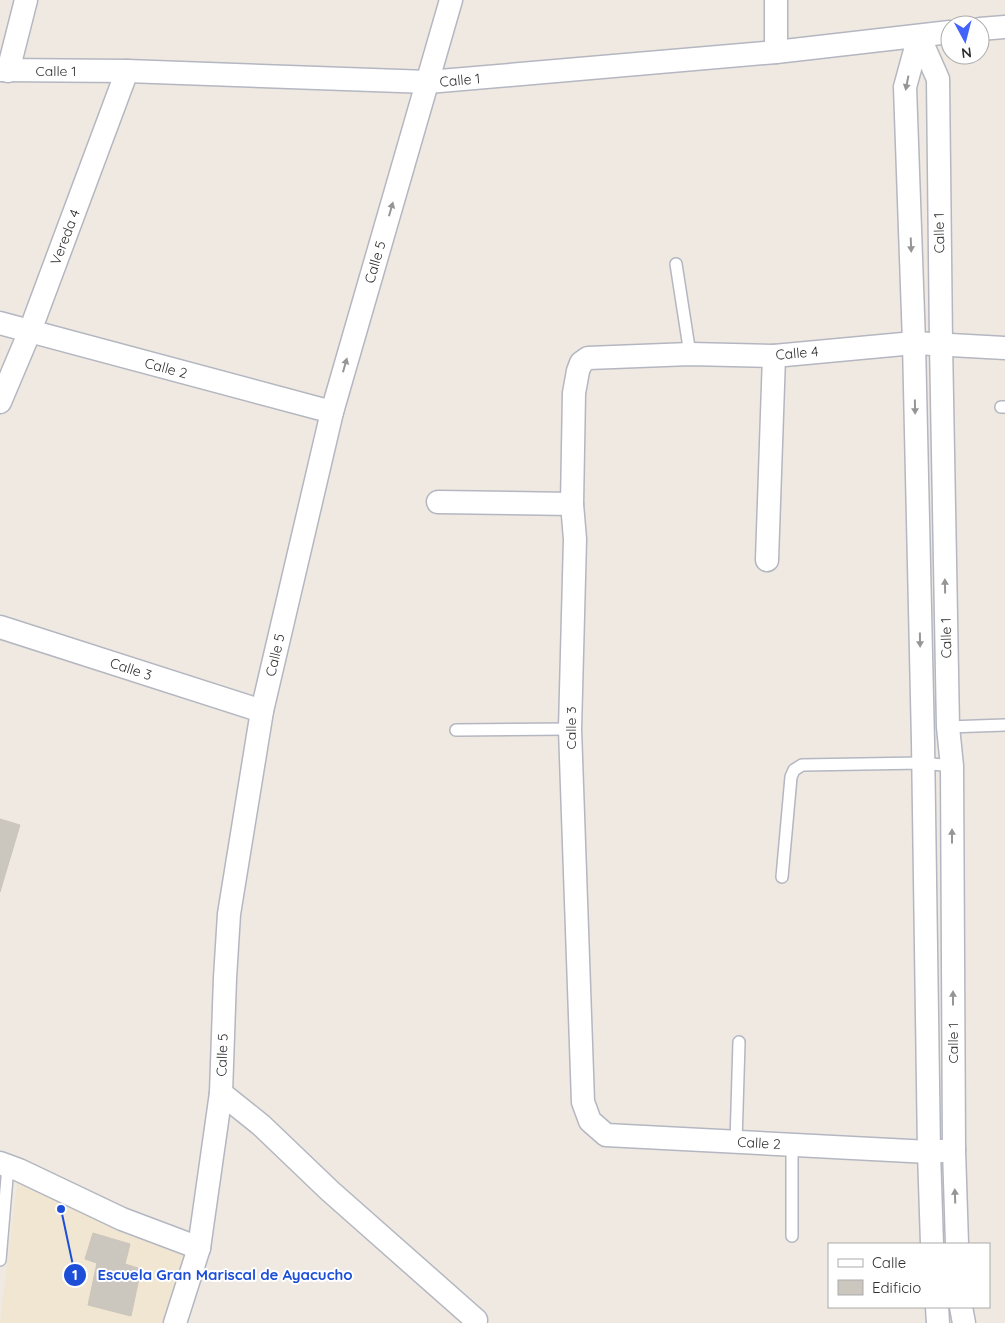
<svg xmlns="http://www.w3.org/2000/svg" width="1005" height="1323" font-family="Quicksand,sans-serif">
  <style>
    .education { fill: #f0e6d1 }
    .building { fill: #cbc7bf; stroke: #cbc5ba }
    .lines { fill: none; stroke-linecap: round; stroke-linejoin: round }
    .lane-casing { stroke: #b4b7c1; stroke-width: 14 }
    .street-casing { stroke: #b4b7c1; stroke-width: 25 }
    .lane { stroke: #fff; stroke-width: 11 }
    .street { stroke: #fff; stroke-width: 22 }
    .oneway { fill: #969696 }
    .labels { text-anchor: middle; stroke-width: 4; stroke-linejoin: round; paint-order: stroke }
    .street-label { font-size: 14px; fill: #2e2e2e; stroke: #fff }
    .leader { fill: none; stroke: #1d4ed8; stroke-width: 2 }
    .callout-dot { fill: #1d4ed8; stroke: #fff; stroke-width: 2 }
    .mark-label { font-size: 15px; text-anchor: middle; font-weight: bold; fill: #fff }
    .callout-label { font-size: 15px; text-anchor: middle; font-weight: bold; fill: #1d4ed8; stroke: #fff; stroke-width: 4; stroke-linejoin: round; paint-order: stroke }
  </style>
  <rect width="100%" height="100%" fill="#efe9e1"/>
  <polygon class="education" points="19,1170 199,1248 172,1323 0,1323"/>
  <g class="building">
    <polygon points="0,819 20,825 0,892"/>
    <polygon points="93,1233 130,1244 125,1264 141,1269 131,1316 88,1305 97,1263 85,1259"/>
  </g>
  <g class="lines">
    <g class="lane-casing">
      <g id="lane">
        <polyline points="676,264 690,354"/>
        <polyline points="1001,407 1005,407"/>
        <polyline points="948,727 1005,725"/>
        <polyline points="456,730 570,729"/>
        <polyline points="782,877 791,777 794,770 802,765 922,763 952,766"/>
        <polyline points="736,1142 739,1042"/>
        <polyline points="792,1145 792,1236"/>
        <polyline points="0,1260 8,1166"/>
      </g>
    </g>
    <g class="street-casing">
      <g id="street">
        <polyline points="776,0 776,52"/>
        <polyline points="980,29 1005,27"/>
        <polyline points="919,36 938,79 941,343 948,727 952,766 954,1150 957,1244"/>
        <polyline points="919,36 905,87 914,343 923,742 929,1152 932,1244"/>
        <polyline points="0,70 127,71 428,82 776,52 950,32"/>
        <polyline points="8,71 26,0"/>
        <polyline points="0,323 332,412"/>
        <polyline points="0,402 30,331 127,71"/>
        <polyline points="438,502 572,504"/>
        <polyline points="767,560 774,356"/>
        <polyline points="0,627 262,711"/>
        <polyline points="221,1093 261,1125 330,1191 476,1320"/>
        <polyline points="954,1150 929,1152 606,1135 590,1121 583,1102 570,729 575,539 572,504 574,393 578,371 581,363 588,358 690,354 774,356 914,343 1005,348"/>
        <polyline points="0,1163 19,1170 122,1219 199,1248"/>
        <polyline points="937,1307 938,1323"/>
        <polyline points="961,1307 964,1323"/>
        <polyline points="175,1323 199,1248 221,1093 225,978 229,914 262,711 332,412 451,0"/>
      </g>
    </g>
    <use href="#lane" class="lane"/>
    <use href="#street" class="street"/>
  </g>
  <defs><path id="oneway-solid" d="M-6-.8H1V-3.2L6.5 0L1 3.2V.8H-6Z" transform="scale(1.25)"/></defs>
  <g class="oneway">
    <use href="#oneway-solid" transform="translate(907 83) rotate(101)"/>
    <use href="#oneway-solid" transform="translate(391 209) rotate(-74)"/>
    <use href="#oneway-solid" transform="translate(911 245) rotate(88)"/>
    <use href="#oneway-solid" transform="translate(345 365) rotate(-74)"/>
    <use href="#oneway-solid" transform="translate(915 407) rotate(89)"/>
    <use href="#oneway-solid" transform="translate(945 586) rotate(-91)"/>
    <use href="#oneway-solid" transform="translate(920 640) rotate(89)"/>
    <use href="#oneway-solid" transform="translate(952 836) rotate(-90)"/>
    <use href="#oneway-solid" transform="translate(953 998) rotate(-90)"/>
    <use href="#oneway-solid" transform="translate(955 1196) rotate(-92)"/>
  </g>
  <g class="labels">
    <g class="street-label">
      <text x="56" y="76">Calle 1</text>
      <text transform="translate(460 80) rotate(-5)" y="5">Calle 1</text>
      <text transform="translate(939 233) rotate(-91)" y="5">Calle 1</text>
      <text transform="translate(65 237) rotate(-69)" y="5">Vereda 4</text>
      <text transform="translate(375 262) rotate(-74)" y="5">Calle 5</text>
      <text transform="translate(797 353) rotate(-5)" y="5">Calle 4</text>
      <text transform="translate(166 368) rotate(15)" y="5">Calle 2</text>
      <text transform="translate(946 638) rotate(-91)" y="5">Calle 1</text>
      <text transform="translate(275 655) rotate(-77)" y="5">Calle 5</text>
      <text transform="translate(131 669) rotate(18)" y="5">Calle 3</text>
      <text transform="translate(571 728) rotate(-90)" y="5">Calle 3</text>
      <text transform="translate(953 1043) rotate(-90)" y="5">Calle 1</text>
      <text transform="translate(222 1055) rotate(-88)" y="5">Calle 5</text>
      <text transform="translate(759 1143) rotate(3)" y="5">Calle 2</text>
    </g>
  </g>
  <path class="leader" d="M61 1209L75 1275"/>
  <g class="callout-dot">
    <circle cx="61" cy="1209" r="5"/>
    <circle cx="75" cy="1275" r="12"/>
  </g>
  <g class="mark-label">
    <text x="75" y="1280">1</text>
  </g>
  <g class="callout-label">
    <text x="225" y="1280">Escuela Gran Mariscal de Ayacucho</text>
  </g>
  <rect x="828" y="1243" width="162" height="65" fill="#ffffff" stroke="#ababab"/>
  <rect x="838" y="1259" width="25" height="8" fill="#ffffff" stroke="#ababab"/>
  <text x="872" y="1268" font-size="15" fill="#2e2e2e">Calle</text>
  <rect x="838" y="1280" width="25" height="15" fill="#cbc7bf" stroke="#ababab"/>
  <text x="872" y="1293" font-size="15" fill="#2e2e2e">Edificio</text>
  <g transform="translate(965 40) rotate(173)"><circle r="24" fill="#ffffff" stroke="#ababab"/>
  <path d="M0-4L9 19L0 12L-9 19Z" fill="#4264fb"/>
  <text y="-8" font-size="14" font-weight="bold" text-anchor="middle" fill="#2e2e2e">N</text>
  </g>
</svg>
